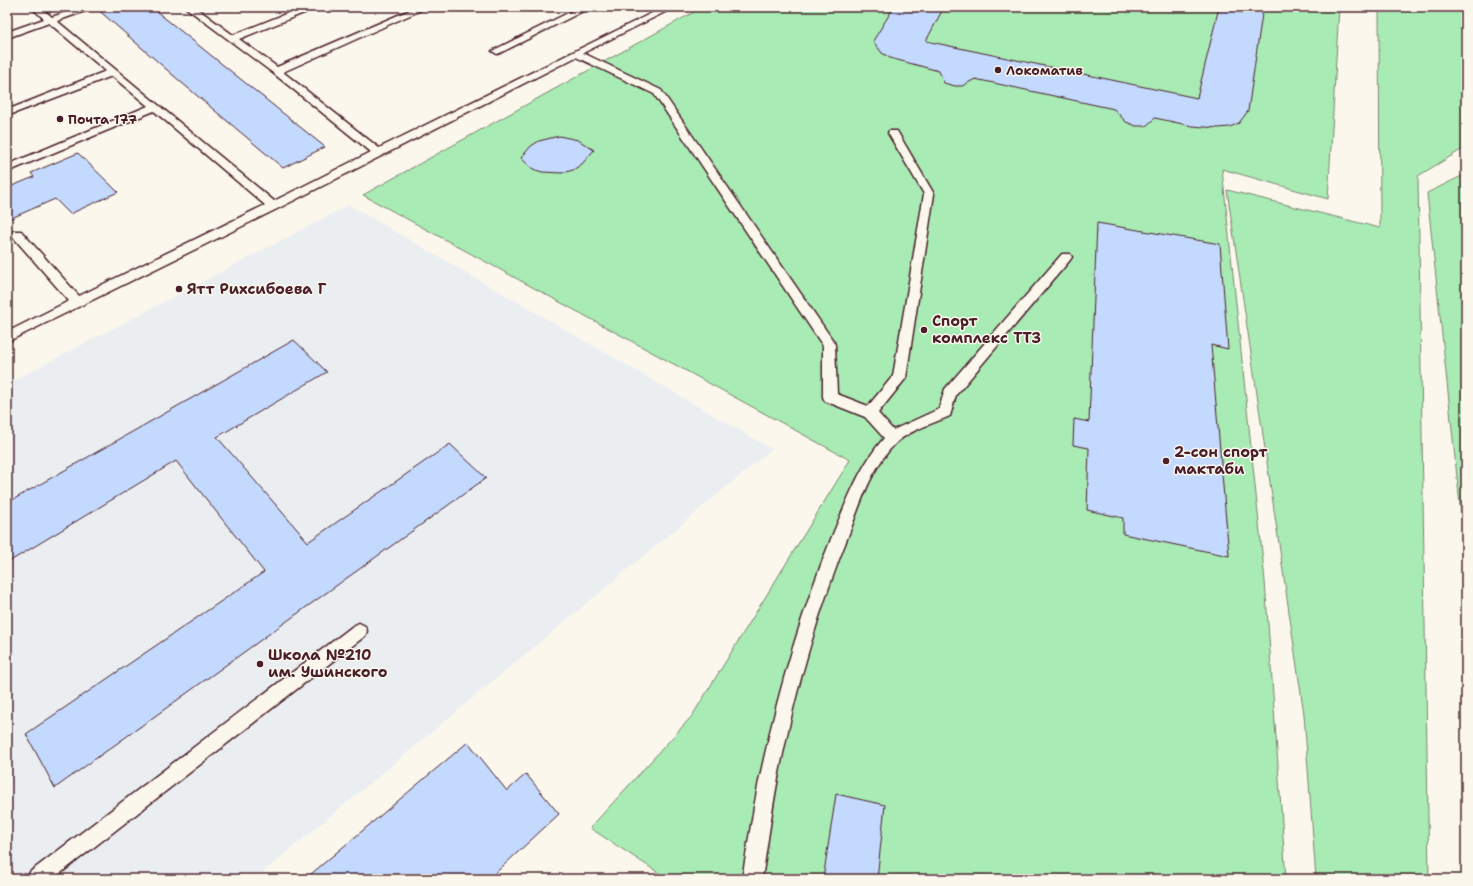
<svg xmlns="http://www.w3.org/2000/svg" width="1473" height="886" font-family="'Shantell Sans',sans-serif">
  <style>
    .built { fill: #eaeef1 }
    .green { fill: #a9ebb4; stroke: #7a8570 }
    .building { fill: #c3d9fd; stroke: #4a1f2b }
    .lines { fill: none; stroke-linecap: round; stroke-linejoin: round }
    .lane-casing { stroke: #4a1f2b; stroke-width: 3 }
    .lane { fill: #fbf7ec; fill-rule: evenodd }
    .poi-dot { fill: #4a1f2b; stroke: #fbf7ec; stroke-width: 1.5 }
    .labels { text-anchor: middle; stroke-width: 3; stroke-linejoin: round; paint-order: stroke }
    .far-poi-label { font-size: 13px; font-weight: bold; fill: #4a1f2b; stroke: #fbf7ec; text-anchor: start }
    .poi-label { font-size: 15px; font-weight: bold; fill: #4a1f2b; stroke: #fbf7ec; text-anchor: start }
  </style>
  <rect width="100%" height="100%" fill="#fbf7ec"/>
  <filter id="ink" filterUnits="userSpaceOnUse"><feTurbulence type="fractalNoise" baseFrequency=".025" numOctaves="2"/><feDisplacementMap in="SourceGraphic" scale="8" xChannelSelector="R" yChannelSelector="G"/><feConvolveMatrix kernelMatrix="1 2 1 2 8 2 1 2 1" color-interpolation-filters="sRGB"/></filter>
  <g filter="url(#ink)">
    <polygon class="built" points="349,205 772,449 255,879 7,879 7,384"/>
    <g class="green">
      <polygon points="703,7 1339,7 1328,199 1222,169 1265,581 1286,879 668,879 590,828 692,716 850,460 363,195"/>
      <polygon points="1379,7 1466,7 1466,147 1418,176 1429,879 1316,879 1304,714 1227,190 1380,228"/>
      <polygon points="1466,174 1466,562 1427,193"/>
    </g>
    <g class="building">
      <polygon points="95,7 151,7 325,147 283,168 182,83"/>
      <polygon points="894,7 944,7 926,41 1197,98 1219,7 1263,7 1248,111 1239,123 1230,127 1218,128 1192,126 1155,118 1146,126 1136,126 1126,122 1114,109 975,79 962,86 955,86 944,83 939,71 890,58 882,53 873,41"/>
      <polygon points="559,136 578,140 594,150 582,164 573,170 562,173 542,172 533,169 521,158 531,146 539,141"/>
      <polygon points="78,153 118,192 70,214 55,199 7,220 7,188 34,177 31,173"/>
      <polygon points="1097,223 1220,244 1228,349 1211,345 1229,556 1123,534 1123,518 1087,510 1089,448 1073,445 1074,419 1089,422"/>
      <polygon points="294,340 327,372 217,437 308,542 450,444 486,478 55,788 26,734 264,572 176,461 7,563 7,503"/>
      <polygon points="468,742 507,791 526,774 559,814 489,879 305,879"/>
      <polygon points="836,794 885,805 877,879 823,879"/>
    </g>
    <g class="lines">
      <g class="lane-casing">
        <g id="lane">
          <path d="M31,7H40L52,17L80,7H92L91,9L57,21L274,201L371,152L273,73L185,7H195L233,35L303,7H315L314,9L239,39L277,67L417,7H428L283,72L379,148L664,7H675L583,53L661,90L834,342L835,345L837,394L868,406L893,376L924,194L888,133L889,131H897L934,194L906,378L878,413L893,430L939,409L945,389L1062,254H1070L1072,257L1070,260L956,395L950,416C934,423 908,431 896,443C873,465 861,501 850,531C820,606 797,683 781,763C773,801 768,840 762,879H742C749,840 754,801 763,763C780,685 803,608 833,534C847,501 860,465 884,438L865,417L825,401L823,397V346L654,94L576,57L277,209L7,342V332L69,301L13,237L11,234L13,231H21L79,296L265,205L154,111L7,172V165L148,106L112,76L7,116V110L106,71L49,23L7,38V32L44,19Z"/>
          <polygon points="580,7 591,7 500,53 497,54 492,51"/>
          <polygon points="359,623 365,626 367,631 365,636 53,879 27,879 30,872 353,626"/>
        </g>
      </g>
      <use href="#lane" class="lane"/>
    </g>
  </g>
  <g class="poi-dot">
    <circle cx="998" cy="70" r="4"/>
    <circle cx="60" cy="119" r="4"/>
    <circle cx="179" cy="289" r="4"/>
    <circle cx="924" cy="330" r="4"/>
    <circle cx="1166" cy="461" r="4"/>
    <circle cx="260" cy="664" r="4"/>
  </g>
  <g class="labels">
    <g class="far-poi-label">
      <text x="1006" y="75">Локоматив</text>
      <text x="68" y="124">Почта 177</text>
    </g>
    <g class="poi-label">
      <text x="187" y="294">Ятт Рихсибоева Г</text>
      <text x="932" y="326">Спорт<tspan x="932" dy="17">комплекс ТТЗ</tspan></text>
      <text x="1174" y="457">2-сон спорт<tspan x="1174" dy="17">мактаби</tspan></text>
      <text x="268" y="660">Школа №210<tspan x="268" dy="17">им. Ушинского</tspan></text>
    </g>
  </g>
  <rect width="1473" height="886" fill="none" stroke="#fbf7ec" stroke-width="24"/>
  <rect x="12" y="12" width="1449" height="862" fill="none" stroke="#4a1f2b" stroke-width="1.5" filter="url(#ink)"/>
</svg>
